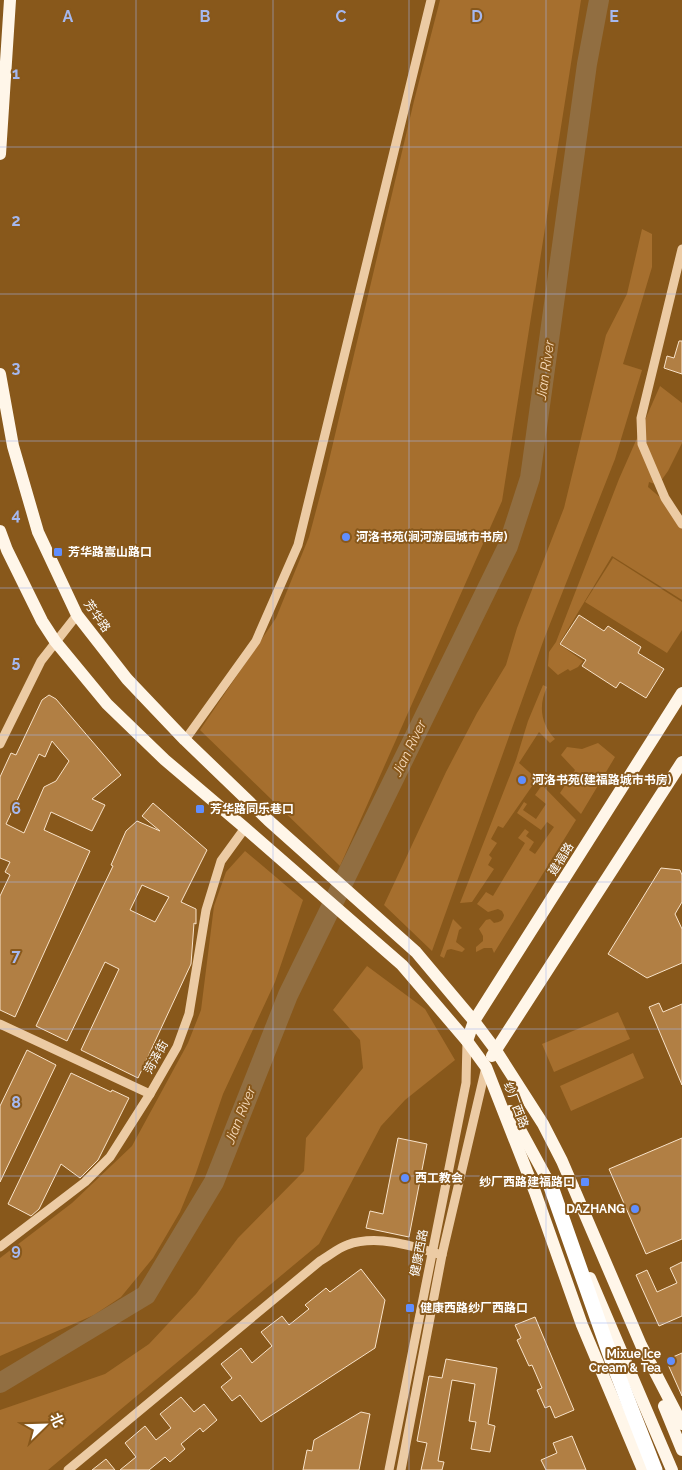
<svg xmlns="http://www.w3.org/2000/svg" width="682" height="1470" font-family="Raleway,'Noto Sans SC',sans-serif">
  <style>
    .green { fill: #a66f2e }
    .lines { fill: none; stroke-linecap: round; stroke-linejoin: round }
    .river { stroke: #916e41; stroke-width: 20 }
    .building { fill: #b17f44; stroke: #f9e3c9; fill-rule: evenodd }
    .minor { stroke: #eccba4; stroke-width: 9 }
    .major { stroke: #fff6e9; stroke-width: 12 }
    .highway { stroke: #fff; stroke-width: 15 }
    .grid { fill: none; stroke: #a5b8ef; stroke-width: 1; stroke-opacity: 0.55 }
    .poi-dot { fill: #608efe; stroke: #88581b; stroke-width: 2 }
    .labels { text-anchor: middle; stroke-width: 4; stroke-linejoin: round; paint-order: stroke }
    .poi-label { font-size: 12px; font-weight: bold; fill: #fff; stroke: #88581b; text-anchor: start }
    .street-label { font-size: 12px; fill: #fff; stroke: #88581b }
    .water-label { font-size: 14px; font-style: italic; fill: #f6dabb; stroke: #88581b }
    .grid-label { font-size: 16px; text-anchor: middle; font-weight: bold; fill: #a5b8ef; stroke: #88581b; stroke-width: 4; stroke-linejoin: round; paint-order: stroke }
  </style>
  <rect width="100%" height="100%" fill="#88581b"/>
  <g class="green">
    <polygon points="440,0 581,0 502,501 340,866 200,730 276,618 309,537 326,473 414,101"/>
    <polygon points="642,229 652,234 652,267 623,364 642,370 615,459 544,639 432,951 384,905 446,772 477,713 506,665 517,628 564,508 606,335 627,294"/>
    <polygon points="660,386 682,403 682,443 668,471 658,485 649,482 648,487 682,516 682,600 612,556 559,644 583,661 578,667 570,671 568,669 558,675 548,666 549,652 556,642 619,479"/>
    <polygon points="613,558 682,602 682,630 667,653 585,602"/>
    <path d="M543,685L547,687C538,706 541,724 555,739L550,743L539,732L519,763L537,779L503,828L498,826L491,839L497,843L489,855L492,858L488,865L494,869L472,902L460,903L516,760L528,721Z"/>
    <polygon points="598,743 615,757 581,814 560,793 575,770 561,755 567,747 582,749"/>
    <path d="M542,785L576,820L494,953L492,948H484L476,952V947L483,941V936L479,929L486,920L490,919L494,923C500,922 503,921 504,915L502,911L498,909L488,912L477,904L486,892L493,896L525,843L518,838L525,829L529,832L526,836L534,842L529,850L535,854L554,827L547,822L541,830L517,813L524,802L527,804L523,810L536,819L546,804L535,795Z"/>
    <polygon points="245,851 303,900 275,982 223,1094 196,1173 180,1212 153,1258 121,1297 94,1315 0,1356 0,1258 72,1203 132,1146 188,1043 201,1010 214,906 226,872"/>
    <polygon points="453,919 462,928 459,930 456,942 465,949 462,952 451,949 447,950 444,958 440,956"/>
    <polygon points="367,966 425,1009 455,1060 405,1100 381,1126 319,1244 48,1470 0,1470 0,1410 105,1374 149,1344 196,1294 238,1238 304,1171 306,1138 363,1068 360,1040 333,1010"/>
    <polygon points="618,1012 630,1039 554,1072 542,1044"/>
    <polygon points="633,1053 644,1078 571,1111 560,1086"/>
  </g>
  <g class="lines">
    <polyline class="river" points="0,1383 146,1295 214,1182 288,995 508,546 530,478 587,64 599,0"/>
  </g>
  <g class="building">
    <polygon points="679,341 682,341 682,374 664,368 667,356 674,358"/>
    <polygon points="579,615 604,631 608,626 641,647 638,653 664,669 646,698 620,682 616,688 582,666 586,660 560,644"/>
    <path d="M49,695L56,699L121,775L92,799L105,805L92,831L51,812L44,830L90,851L15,1017L0,1010V896L10,875L5,872L10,862L0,858V777L11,753L16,755L42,700ZM52,741L69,761L56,781L44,787L24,833L6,824L39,754L45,757Z"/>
    <path d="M153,803L207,850L181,902L196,909V924L194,923L191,964L138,1078L81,1050L119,969L105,962L67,1041L36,1026L113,866L111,865L126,831L137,821L160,831L142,816ZM142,885L169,897L155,922L130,910Z"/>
    <polygon points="661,868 680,870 682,875 682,902 675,914 682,929 682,963 647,978 608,954"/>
    <polygon points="659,1003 663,1012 682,1004 682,1085 649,1007"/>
    <polygon points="27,1050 56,1065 0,1182 0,1106"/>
    <polygon points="71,1073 111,1092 112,1090 129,1098 98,1160 80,1178 61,1164 39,1209 31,1216 8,1204"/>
    <polygon points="398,1138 427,1144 409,1237 366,1228 370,1211 383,1214"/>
    <polygon points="682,1138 682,1239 646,1254 609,1169"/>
    <polygon points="682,1262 682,1316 659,1326 636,1275 647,1270 657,1292 677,1283 670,1268"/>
    <polygon points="361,1269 385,1300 375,1348 261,1422 240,1395 232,1401 221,1387 232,1378 221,1364 241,1348 252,1363 272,1346 261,1332 282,1316 289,1325 309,1309 305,1305 326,1288 330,1292"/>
    <polygon points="535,1317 574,1410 555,1418 550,1406 545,1408 537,1390 542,1388 532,1365 529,1366 517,1340 521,1338 515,1325"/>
    <polygon points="682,1353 682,1396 666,1360"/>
    <polygon points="446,1359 497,1368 488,1424 495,1426 490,1452 471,1449 476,1422 469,1421 475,1384 452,1380 438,1461 444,1462 442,1470 421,1470 427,1443 417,1441 429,1376 442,1378"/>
    <polygon points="181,1397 194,1412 204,1404 217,1420 203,1432 200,1428 181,1444 185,1449 170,1462 165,1457 149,1470 120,1470 136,1457 125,1443 145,1426 156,1440 171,1428 160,1414"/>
    <polygon points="361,1412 370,1414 359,1470 303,1470 307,1450 312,1451 314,1440"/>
    <polygon points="572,1436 586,1470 546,1470 541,1460 557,1453 553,1443"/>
    <polygon points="106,1459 115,1470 92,1470"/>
  </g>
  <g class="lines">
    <g class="minor">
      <polyline points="682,249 641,418 642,444 665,498 682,524"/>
      <polyline points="185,740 256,641 298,545 431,0"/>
      <polyline points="0,744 41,661 77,615"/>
      <polyline points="0,1024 150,1094"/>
      <polyline points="0,1247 85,1182 110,1157 150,1094 177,1047 189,1014 206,910 221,861 245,828"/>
      <path d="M68,1470L320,1261C329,1256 338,1248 347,1245C377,1234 413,1246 442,1255"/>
      <polyline points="389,1470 466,1083 467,1041"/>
      <polyline points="401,1470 442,1255 486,1067"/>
    </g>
    <g class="major">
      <polyline points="0,154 10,0"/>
      <polyline points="0,374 13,446 38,532 77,615 127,679 185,740 268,820 416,952 474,1021 495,1049 543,1124 562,1161 641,1345 682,1424"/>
      <polyline points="0,531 7,550 42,621 55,641 107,704 165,760 245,828 402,965 467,1041 486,1067 535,1192 582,1325 643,1470"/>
      <polyline points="467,1041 474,1021 682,693"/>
      <polyline points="492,1056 682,762"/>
      <polyline points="510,1111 553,1190"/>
      <polyline points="590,1278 672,1470"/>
      <polyline points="664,1406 682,1450"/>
    </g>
    <polyline class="highway" points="549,1181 612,1360 655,1470"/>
  </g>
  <path class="grid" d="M136,0V1470M273,0V1470M409,0V1470M546,0V1470M0,147H682M0,294H682M0,441H682M0,588H682M0,735H682M0,882H682M0,1029H682M0,1176H682M0,1323H682"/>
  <g class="poi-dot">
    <circle cx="346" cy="537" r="5"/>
    <rect x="53" y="547" width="10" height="10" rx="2.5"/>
    <circle cx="522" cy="780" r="5"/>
    <rect x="195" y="804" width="10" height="10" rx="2.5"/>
    <circle cx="405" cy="1178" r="5"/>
    <rect x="580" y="1177" width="10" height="10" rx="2.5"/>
    <circle cx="635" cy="1209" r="5"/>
    <rect x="405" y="1303" width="10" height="10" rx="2.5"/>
    <circle cx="671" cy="1361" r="5"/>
  </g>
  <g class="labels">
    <g class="poi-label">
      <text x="356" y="541">河洛书苑(涧河游园城市书房)</text>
      <text x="68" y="556">芳华路嵩山路口</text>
      <text x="532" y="784">河洛书苑(建福路城市书房)</text>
      <text x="210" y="813">芳华路同乐巷口</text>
      <text x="415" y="1182">西工教会</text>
      <text x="575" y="1186" text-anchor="end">纱厂西路建福路口</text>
      <text x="625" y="1213" text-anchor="end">DAZHANG</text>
      <text x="420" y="1312">健康西路纱厂西路口</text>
      <text x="661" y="1358" text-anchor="end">Mixue Ice<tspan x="661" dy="14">Cream &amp; Tea</tspan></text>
    </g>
    <g class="street-label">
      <text transform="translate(97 616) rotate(55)" y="4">芳华路</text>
      <text transform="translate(561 859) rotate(-58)" y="4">建福路</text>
      <text transform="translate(156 1057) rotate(-61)" y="4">菏泽街</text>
      <text transform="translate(516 1105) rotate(69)" y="4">纱厂西路</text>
      <text transform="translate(419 1253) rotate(-79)" y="4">健康西路</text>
    </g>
    <g class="water-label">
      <text transform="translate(545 370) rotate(-82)" y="5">Jian River</text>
      <text transform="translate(409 748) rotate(-64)" y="5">Jian River</text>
      <text transform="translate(240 1115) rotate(-68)" y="5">Jian River</text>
    </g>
  </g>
  <g class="grid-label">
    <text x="68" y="22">A</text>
    <text x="205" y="22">B</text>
    <text x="341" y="22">C</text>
    <text x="477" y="22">D</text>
    <text x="614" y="22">E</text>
    <text x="16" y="79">1</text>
    <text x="16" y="226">2</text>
    <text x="16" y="373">3</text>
    <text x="16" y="520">4</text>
    <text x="16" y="667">5</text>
    <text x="16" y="814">6</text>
    <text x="16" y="961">7</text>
    <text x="16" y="1108">8</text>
    <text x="16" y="1255">9</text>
  </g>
  <g transform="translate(45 1425) rotate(67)" stroke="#88581b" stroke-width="4" paint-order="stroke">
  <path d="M0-4L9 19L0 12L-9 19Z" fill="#ffffff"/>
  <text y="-8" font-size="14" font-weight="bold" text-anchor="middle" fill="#ffffff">北</text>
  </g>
</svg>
